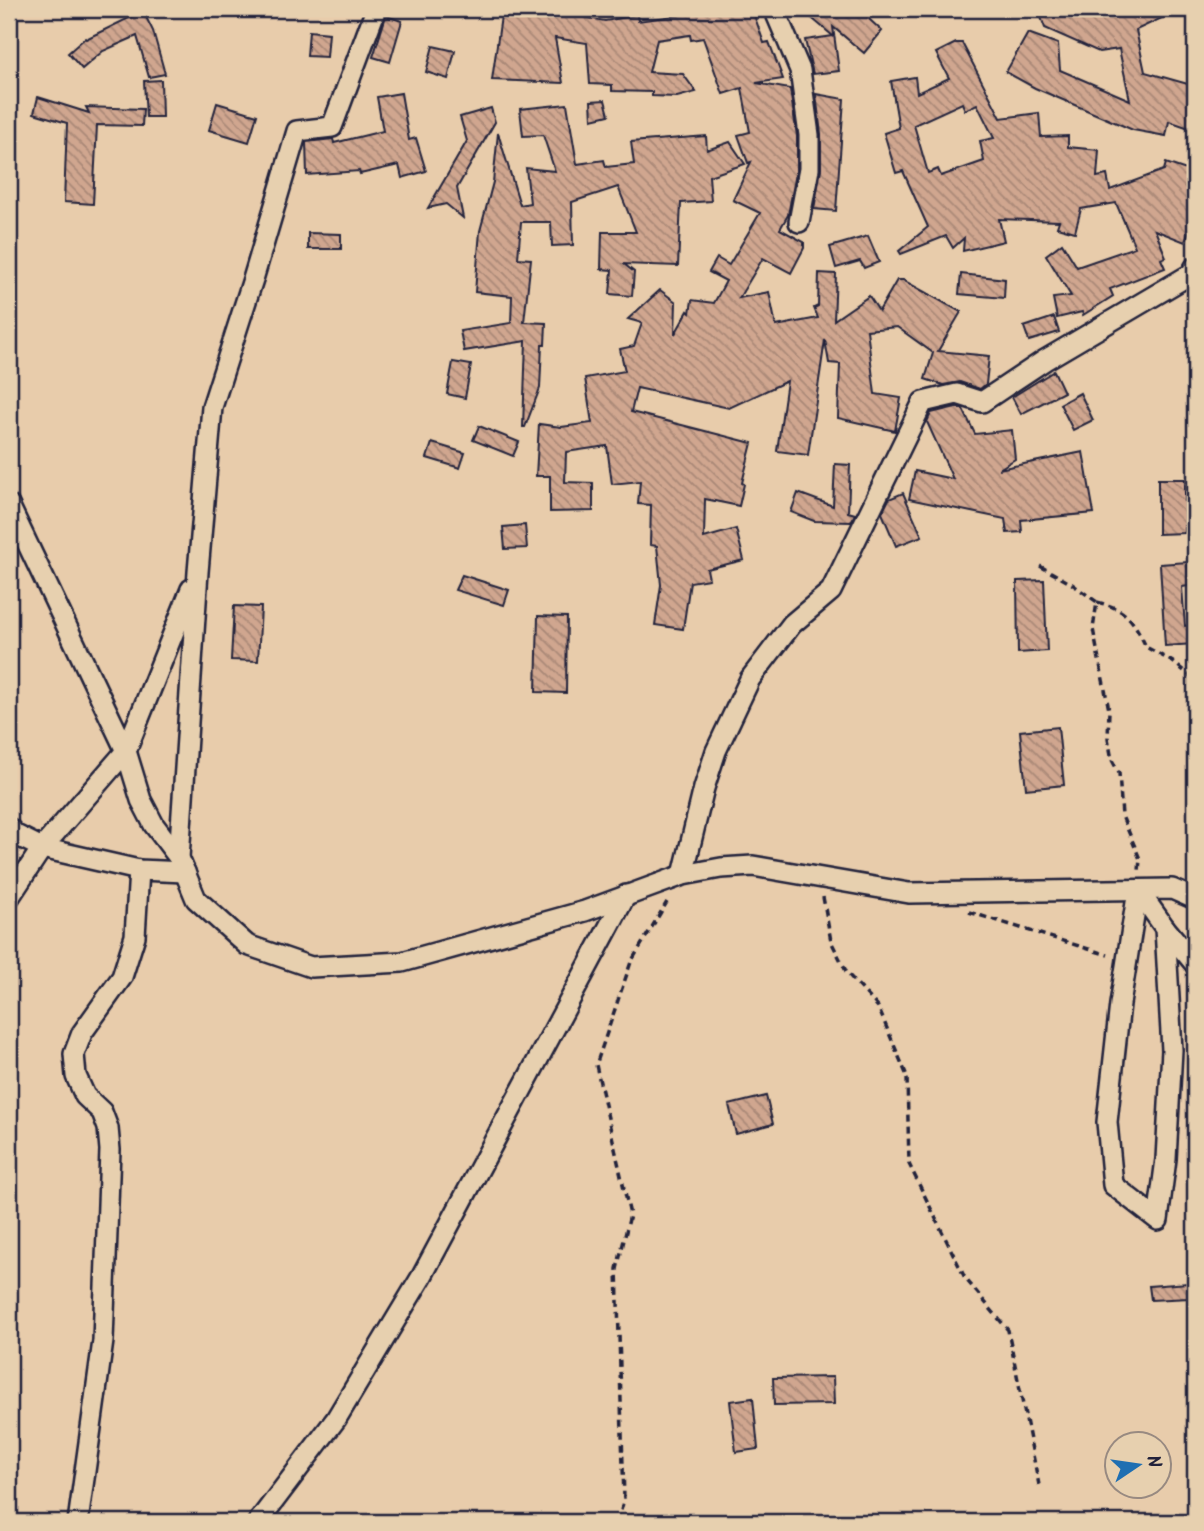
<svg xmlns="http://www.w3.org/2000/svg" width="1204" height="1531" font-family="Kalam,sans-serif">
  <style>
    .building { fill: url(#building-back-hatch); stroke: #22223b; stroke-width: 2; fill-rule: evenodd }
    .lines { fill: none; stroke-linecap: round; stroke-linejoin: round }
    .minor-casing { stroke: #22223b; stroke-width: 24 }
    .path { stroke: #22223b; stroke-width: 3.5; stroke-dasharray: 7 5; stroke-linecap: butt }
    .minor { stroke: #e7d0af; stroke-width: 19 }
  </style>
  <defs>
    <pattern id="building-back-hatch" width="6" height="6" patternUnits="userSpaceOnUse" patternTransform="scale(1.75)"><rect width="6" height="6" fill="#d0a68f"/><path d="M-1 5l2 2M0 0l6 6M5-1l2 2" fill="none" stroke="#a88776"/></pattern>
  </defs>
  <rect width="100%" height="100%" fill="#e8ccab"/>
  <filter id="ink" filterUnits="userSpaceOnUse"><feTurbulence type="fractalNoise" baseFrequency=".0143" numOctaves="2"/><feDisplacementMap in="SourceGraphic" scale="14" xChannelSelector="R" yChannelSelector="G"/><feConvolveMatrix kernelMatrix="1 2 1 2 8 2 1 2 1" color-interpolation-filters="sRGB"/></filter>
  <g filter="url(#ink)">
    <g class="building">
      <polygon points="502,9 555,9 555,12 605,21 637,15 638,21 689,14 689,11 698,9 752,9 764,43 769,42 783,79 756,83 790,89 797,136 797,168 788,215 780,229 804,242 804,248 791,273 763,258 739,298 769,292 776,326 818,318 814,308 818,306 819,273 836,274 834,320 869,296 879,311 897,280 903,280 961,312 938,351 989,356 986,384 980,389 960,382 943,385 925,379 933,353 897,327 867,330 875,394 901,398 895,431 838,418 840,364 829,363 825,340 808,455 777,451 787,381 729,408 637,388 631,412 752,443 742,483 744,484 739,506 705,499 704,538 736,529 744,560 707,569 709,579 690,582 683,629 655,625 661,585 657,546 650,545 651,505 638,504 640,481 612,484 607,446 566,452 565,482 593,483 593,511 550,512 550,476 536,476 539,424 561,427 592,423 585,378 625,371 620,349 634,346 642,323 628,319 660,290 676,302 675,334 688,311 690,313 692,300 714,303 726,281 709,272 717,258 729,265 760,213 733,200 751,162 748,163 738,135 750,132 742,88 723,94 703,38 691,40 690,35 657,40 649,72 683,74 696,92 677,97 652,96 652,92 612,91 612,85 590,84 587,43 555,38 563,83 492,80"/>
      <polygon points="801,9 875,9 869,19 882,31 864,53 833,27 839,71 813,74 805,40 833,36"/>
      <polygon points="1038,9 1181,9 1136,30 1145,72 1195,86 1195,130 1169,121 1166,136 1133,130 1035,88 1006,72 1028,33 1058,44 1060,70 1130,100 1119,49 1099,52 1045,28"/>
      <polygon points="143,11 153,31 165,74 149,77 137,36 103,51 82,69 68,53 85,38 86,39"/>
      <polygon points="386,16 402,21 390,62 373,57"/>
      <polygon points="309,31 329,33 327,57 307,56"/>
      <path d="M956,43H962L1001,118L1039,113L1041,137L1068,136V147L1099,150L1097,177L1107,175L1110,190L1164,170L1166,163L1195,173V214L1185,242L1155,230L1166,257L1161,259L1165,268L1110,289L1113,296L1083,315L1082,312L1057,318L1053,298L1071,296L1046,255L1062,243L1077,267L1135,247L1116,203L1081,209L1075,232L1057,227L1059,221L999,219L1004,241L963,251L964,238L953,248L946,236L901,254L899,251L928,227L903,171L896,173L884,133L899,128L891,81L915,77L917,93L949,78L936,53ZM962,103L965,110L977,104L994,138L980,141L984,161L941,176L938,169L928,173L914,125Z"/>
      <polygon points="433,46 455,51 448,79 426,72"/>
      <polygon points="161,80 162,117 146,117 144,81"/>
      <polygon points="401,93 409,140 416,138 426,171 402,178 399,165 360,174 359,171 307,175 306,142 333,139 334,143 383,131 377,97"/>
      <polygon points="816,94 844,99 836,211 814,209 821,169 821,134"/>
      <polygon points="38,97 89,113 86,107 143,109 142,126 97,125 93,204 64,202 67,123 34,113"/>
      <polygon points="605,100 609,115 592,119 591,101"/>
      <polygon points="217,103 257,115 249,142 209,130"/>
      <polygon points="567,104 577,164 604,160 606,167 634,164 631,142 706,136 707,150 730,142 745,164 709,176 711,201 681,203 678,266 624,264 634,272 632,296 610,294 612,270 601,269 602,232 636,232 618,187 572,202 573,245 552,246 551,222 521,222 518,258 531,259 524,322 546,323 545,345 542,345 540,388 525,427 523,427 526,341 464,351 460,331 511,323 512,296 475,292 480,231 493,182 498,133 520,205 530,203 526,168 555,171 543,135 523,136 520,109"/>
      <polygon points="491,108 495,122 457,188 463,218 446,204 428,208 467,141 460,117"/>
      <polygon points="308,233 341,234 341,249 308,249"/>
      <polygon points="868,236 879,262 864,268 860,261 836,268 830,247"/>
      <polygon points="961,274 1005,279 1004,298 959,294"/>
      <polygon points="1054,317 1059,332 1029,341 1024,327"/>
      <polygon points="453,362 471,365 465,398 447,394"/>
      <polygon points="1054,371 1064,392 1021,414 1012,397"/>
      <polygon points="1080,393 1093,420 1073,430 1060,404"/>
      <polygon points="956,407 963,409 975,434 1012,430 1015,459 999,469 1083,452 1094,513 1021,520 1022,532 1007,533 1005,519 909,499 915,471 953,479 927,422 931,413"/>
      <polygon points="479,426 519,442 513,456 473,440"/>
      <polygon points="432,443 465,453 460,468 427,458"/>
      <polygon points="835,464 850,465 848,512 855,514 851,522 814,521 791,512 798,493 833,506"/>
      <polygon points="1158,479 1185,479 1185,533 1158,534"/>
      <polygon points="903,493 922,536 896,546 882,513 889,499"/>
      <polygon points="525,525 527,548 505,549 503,527"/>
      <polygon points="1188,562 1189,586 1182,587 1185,626 1193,625 1194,644 1165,646 1160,564"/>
      <polygon points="462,575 509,590 504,605 455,590"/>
      <polygon points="1044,580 1047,651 1018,653 1017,581"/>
      <polygon points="234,606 261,607 258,661 231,660"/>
      <polygon points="538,616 567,617 566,693 536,692"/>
      <polygon points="1058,727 1064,785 1026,789 1020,731"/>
      <polygon points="766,1096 773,1124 736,1134 729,1105"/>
      <polygon points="1188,1283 1189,1298 1151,1300 1149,1286"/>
      <polygon points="833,1377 834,1404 774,1405 773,1378"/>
      <polygon points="753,1398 758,1449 736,1452 730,1401"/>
    </g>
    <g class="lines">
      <g class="minor-casing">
        <g id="minor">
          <polyline points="376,9 332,127 297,131 254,276 212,407 198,572 179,858 196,899 247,945 311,967 402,962 585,911 683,875 721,868 753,866 909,893 1172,889 1195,899"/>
          <polyline points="774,9 800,70 809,135 809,169 799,222"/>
          <polyline points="9,505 126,751 141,800 154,825 179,858"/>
          <polyline points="9,828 16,835 42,848 139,870 185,872"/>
          <polyline points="683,875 704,788 716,751 750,679 792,624 831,591 923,402 957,394 982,402 1045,360 1191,274 1195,267"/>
          <polygon points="1138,890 1165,928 1172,1050 1166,1159 1158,1220 1113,1185 1107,1122 1120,1004"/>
          <polyline points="9,898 42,848 126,751 191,589"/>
          <polyline points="1165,928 1195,964"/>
          <polyline points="78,1522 103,1341 110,1150 108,1128 102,1112 85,1096 76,1076 74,1054 82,1033 122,977 135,936 139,870"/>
          <polyline points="258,1522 336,1419 422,1276 626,895"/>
        </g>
      </g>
      <g class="path">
        <polyline points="1040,566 1072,584 1097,602 1093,629 1109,710 1108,738 1112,760 1119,773 1122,816 1140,859 1139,871"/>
        <path d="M1097,602C1126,609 1134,620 1146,647L1173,662L1195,680"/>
        <polyline points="823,897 831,941 847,973 878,1007 907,1076 909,1164 965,1278 1008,1330 1039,1485"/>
        <polyline points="969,912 1108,955"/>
        <polyline points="618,1522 624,1499 617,1269 630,1215 596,1065 631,962 667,902"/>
      </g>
      <use href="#minor" class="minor"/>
    </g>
  </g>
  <rect width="1204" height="1531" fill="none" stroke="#e7d0af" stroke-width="35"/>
  <rect x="18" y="18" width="1169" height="1496" fill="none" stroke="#22223b" stroke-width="2.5" filter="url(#ink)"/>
  <g transform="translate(1138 1465) rotate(77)"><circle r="33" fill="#e7d0af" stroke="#988a81" stroke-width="2"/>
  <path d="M0-5L12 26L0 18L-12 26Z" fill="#1f6fb2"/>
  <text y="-10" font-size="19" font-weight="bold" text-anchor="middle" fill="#22223b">N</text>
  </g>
</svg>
